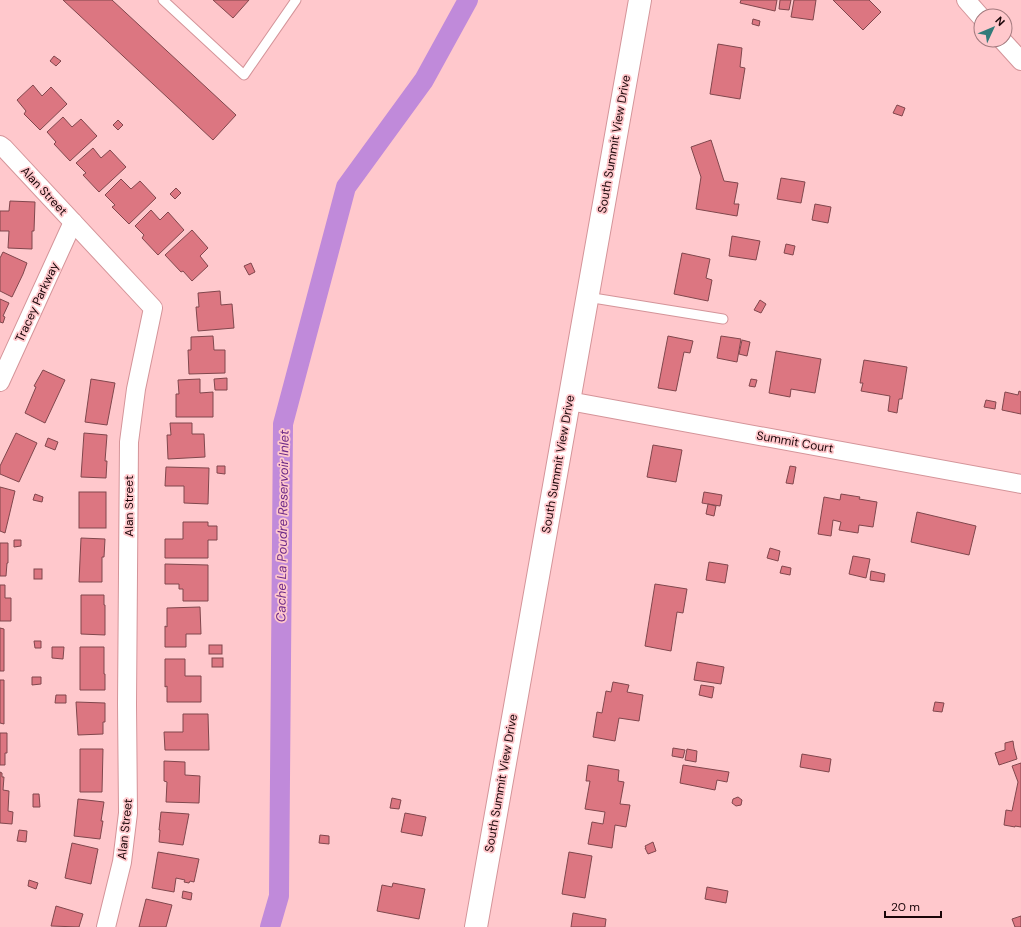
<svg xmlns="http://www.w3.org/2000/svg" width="1021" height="927" font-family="'DM Sans',sans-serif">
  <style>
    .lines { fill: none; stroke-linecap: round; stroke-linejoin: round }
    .canal { stroke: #c08ada; stroke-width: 20 }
    .building { fill: #dc7681; stroke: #80474d }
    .service-casing { stroke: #d49499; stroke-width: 11 }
    .minor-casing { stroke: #d49499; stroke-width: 20 }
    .tertiary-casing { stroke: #d49499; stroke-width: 24 }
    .service { stroke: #fff; stroke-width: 9 }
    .minor { stroke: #fff; stroke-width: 18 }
    .tertiary { stroke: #fff; stroke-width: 22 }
    .labels { text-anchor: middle; stroke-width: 3.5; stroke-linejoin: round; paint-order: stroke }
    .street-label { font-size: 12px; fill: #1a0508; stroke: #ffc8cc }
    .water-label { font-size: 13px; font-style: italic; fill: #6c2988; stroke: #ffc8cc }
  </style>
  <rect width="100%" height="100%" fill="#ffc8cc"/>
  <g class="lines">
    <polyline class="canal" points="270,927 279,896 283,424 346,187 424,80 468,0"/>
  </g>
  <g class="building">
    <polygon points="63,0 112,0 236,115 213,140"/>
    <polygon points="213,0 249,0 233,18"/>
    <polygon points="741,0 777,0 775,11 740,3"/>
    <polygon points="780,0 791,0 789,10 779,9"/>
    <polygon points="794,0 816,0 813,20 791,17"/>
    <polygon points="833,0 869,0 881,12 863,30"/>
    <polygon points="753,19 760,21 759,26 752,24"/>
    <polygon points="718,44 742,48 740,67 745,68 740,99 710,94"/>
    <polygon points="54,56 61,61 56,66 50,61"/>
    <polygon points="33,85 42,96 51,87 67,104 40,130 24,114 26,111 17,100"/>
    <polygon points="897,105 905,108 902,116 893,113"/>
    <polygon points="63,117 72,127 81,119 97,136 70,161 54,144 56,142 47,132"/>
    <polygon points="118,120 123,125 118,130 113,125"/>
    <polygon points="711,140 724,181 738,183 734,204 739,204 737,216 696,209 701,177 691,147"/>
    <polygon points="93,148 101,158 110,150 126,167 99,192 83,175 86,173 76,163"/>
    <polygon points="781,178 805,182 801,203 777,199"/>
    <polygon points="121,179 131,189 140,181 156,198 129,224 112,207 115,205 105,195"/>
    <polygon points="176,188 181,193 175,199 170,194"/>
    <polygon points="10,201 35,202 34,231 32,231 32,249 8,248 9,231 0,231 0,211 9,211"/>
    <polygon points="815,204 831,207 828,223 812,220"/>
    <polygon points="151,210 160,220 168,212 184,230 158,255 142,238 144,235 135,226"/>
    <polygon points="192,230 208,248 200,256 208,266 192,281 183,271 181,272 165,255"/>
    <polygon points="732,236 760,241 756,260 729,256"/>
    <polygon points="786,244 795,246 793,255 784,253"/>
    <polygon points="3,252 27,263 23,274 12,297 0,291 0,258"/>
    <polygon points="682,253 710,259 706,278 712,280 708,301 674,294"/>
    <polygon points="251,263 255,272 249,275 244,266"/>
    <polygon points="220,291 221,305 232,304 234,328 198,331 196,307 199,307 198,293"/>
    <polygon points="0,299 9,303 3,316 5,317 3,323 0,322"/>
    <polygon points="760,300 766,304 761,313 754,310"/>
    <polygon points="213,336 214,350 225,350 225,373 189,374 188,350 191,350 191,337"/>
    <polygon points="668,336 693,341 690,353 684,352 676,391 658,388"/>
    <polygon points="721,336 741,339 737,362 717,358"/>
    <polygon points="742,340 750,342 747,356 739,354"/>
    <polygon points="776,351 821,359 815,393 791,389 790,397 769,393"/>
    <polygon points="864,360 907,367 902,399 899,399 897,413 888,411 890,396 861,391 863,383 860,383"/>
    <polygon points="43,370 65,380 45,423 25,413 36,387 34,386"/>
    <polygon points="227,378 227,390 215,390 214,379"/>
    <polygon points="91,379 115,383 107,425 85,422"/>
    <polygon points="200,379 200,393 213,392 213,417 176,417 176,394 179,394 178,380"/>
    <polygon points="751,379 757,380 755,387 749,386"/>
    <polygon points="1019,391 1021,392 1021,414 1002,410 1005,392 1018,395"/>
    <polygon points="986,400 996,402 995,409 984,407"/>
    <polygon points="170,423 192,423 192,434 204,434 205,457 168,459 167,435 171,435"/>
    <polygon points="16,433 37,443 19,482 0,474 0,466"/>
    <polygon points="84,433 107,435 105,461 107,461 106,478 81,477"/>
    <polygon points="48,438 58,442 55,450 45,446"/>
    <polygon points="653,445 682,450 676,482 647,477"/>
    <polygon points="217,466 225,466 225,474 217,473"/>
    <polygon points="790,466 796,467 793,484 786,483"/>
    <polygon points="166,467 209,468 208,504 184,503 184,486 165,486"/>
    <polygon points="0,487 15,491 5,533 0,531"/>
    <rect x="79" y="492" width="27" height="36"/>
    <polygon points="704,492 722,495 720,506 702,503"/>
    <polygon points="35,494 43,497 42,502 33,500"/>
    <polygon points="841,494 860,497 859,499 877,502 873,527 859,525 858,533 839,530 841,522 833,520 831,536 818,534 824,497 840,500"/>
    <polygon points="708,504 716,506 714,516 706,514"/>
    <polygon points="917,512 976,526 969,555 911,542"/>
    <polygon points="183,522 208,522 208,526 217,526 217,540 208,540 208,558 165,558 165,539 183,539"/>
    <polygon points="81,538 105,539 104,557 102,557 102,582 79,582"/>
    <polygon points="14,540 21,540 21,546 14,547"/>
    <polygon points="0,543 8,543 8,563 7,563 6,576 0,576"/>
    <polygon points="770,548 780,551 778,561 767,558"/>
    <polygon points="853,556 870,559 866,578 849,574"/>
    <polygon points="709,562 728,565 725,583 706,580"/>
    <polygon points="165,564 208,565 208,601 183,601 183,589 179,589 179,584 165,584"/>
    <polygon points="782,566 791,568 790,575 780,573"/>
    <rect x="34" y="569" width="8" height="10"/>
    <polygon points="871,571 885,574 884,582 870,580"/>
    <polygon points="655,584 687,589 683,613 677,612 671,651 645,646"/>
    <polygon points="0,585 5,585 5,598 11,598 11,621 0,621"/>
    <polygon points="81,595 104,595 104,605 105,605 105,635 81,634"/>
    <polygon points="200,607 201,634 186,634 186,647 165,647 165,626 167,627 167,608"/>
    <polygon points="0,628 4,629 4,671 0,671"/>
    <polygon points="34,641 41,641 41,648 35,648"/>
    <rect x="209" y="645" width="13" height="9"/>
    <polygon points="52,647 64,647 63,659 52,658"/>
    <polygon points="80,647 104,647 104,674 105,674 105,690 80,690"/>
    <rect x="212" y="658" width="11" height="9"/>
    <polygon points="165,659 185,659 185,676 201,676 201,702 167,702 167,686 165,687"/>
    <polygon points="697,662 724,667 721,684 694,680"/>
    <polygon points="32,677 41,677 41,684 32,685"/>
    <polygon points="0,680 4,680 4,724 0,723"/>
    <polygon points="613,682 629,685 627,692 643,695 639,721 619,718 615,741 593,737 597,712 602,713 606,691 611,692"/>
    <polygon points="701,685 714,687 712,698 699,695"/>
    <polygon points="56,695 66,695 66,703 55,703"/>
    <polygon points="76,702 105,703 105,722 103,722 103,734 78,735"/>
    <polygon points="935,702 944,703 942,712 933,711"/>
    <polygon points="183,714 208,714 209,750 165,750 164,732 183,732"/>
    <polygon points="0,733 7,733 7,753 5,753 5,765 0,765"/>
    <polygon points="1013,741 1014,748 1017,759 999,765 995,753 1005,750 1005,743"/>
    <polygon points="673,748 685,750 683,758 672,756"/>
    <polygon points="80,749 103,749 102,792 80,792"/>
    <polygon points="687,749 697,751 696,762 685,760"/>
    <polygon points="802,754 831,759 829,772 800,767"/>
    <polygon points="164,761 185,762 185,775 200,776 199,803 166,802 167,782 164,781"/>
    <polygon points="1021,763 1021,827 1015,826 1015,827 1004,825 1006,810 1012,811 1018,782 1012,766"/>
    <polygon points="588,765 619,770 618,781 624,782 620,804 630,805 626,827 615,825 612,848 588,844 592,822 603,824 605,812 585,809 590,781 586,781"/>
    <polygon points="683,765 729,772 727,782 717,780 715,790 680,783"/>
    <polygon points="0,772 2,773 2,777 4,777 3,790 9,791 8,811 13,812 12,824 0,823"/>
    <polygon points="33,794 39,794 40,807 33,807"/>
    <polygon points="738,797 742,800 741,805 736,806 732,803 733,799"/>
    <polygon points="392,798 401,800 399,809 390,808"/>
    <polygon points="78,799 104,802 101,821 103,821 100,839 74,836"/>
    <polygon points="161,812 189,814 183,845 159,842 160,830 159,830"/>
    <polygon points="405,813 426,817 422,836 401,832"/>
    <polygon points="19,830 27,831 26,842 17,841"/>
    <polygon points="320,835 329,836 329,844 319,843"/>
    <polygon points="653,842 656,851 648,854 645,848 646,848 645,846"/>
    <polygon points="72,843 98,849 91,884 65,878"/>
    <polygon points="158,852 199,859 194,882 190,881 189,883 184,882 185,880 176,878 174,892 152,888"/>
    <polygon points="569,852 592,856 585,898 562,894"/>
    <polygon points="29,880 38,883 36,889 28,886"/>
    <polygon points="393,883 425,889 419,919 377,911 382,885 392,887"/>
    <polygon points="707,887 728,891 726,903 705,899"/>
    <polygon points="183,891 192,893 191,900 182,898"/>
    <polygon points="146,899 172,905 166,927 139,927"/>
    <polygon points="56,906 83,914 79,927 51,926"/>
    <polygon points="573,913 606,919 605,927 571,927"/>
    <polygon points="1021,916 1021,927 1015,927 1012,919"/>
  </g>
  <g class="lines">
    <g class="service-casing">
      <g id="service">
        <polyline points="163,0 244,75 296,0"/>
        <polyline points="587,297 723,319"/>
      </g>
    </g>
    <g class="minor-casing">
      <g id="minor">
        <polyline points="966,0 981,17"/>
        <polyline points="1002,40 1021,61"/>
        <polyline points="0,145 4,148 153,308 136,389 129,442 127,704 128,813 122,862 106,927"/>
        <polyline points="0,382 73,222"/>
        <polyline points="569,401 1021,484"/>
      </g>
    </g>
    <g class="tertiary-casing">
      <polyline id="tertiary" points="476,927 640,0"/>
    </g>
    <use href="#service" class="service"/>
    <use href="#minor" class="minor"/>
    <use href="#tertiary" class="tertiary"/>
  </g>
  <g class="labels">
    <g class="street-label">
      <text transform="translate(614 144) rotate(-80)" y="4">South Summit View Drive</text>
      <text transform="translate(44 191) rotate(47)" y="4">Alan Street</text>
      <text transform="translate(37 302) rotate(-65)" y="4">Tracey Parkway</text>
      <text transform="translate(795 442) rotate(10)" y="4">Summit Court</text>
      <text transform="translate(558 464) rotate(-80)" y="4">South Summit View Drive</text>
      <text transform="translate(129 506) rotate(-90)" y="4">Alan Street</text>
      <text transform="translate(501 783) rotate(-80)" y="4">South Summit View Drive</text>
      <text transform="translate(125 829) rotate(-84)" y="4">Alan Street</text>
    </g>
    <g class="water-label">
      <text transform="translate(282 526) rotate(-89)" y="5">Cache La Poudre Reservoir Inlet</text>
    </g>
  </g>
  <g transform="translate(993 28) rotate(46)"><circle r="19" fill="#ffc8cc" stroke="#a37a7e"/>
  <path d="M0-3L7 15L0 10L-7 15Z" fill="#327b7a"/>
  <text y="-6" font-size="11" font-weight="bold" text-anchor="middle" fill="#1a0508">N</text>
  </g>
  <path d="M885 911v6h56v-6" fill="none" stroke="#1a0508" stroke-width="2"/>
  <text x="891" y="911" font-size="12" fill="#1a0508" stroke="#ffc8cc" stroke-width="3" paint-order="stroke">20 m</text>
</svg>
